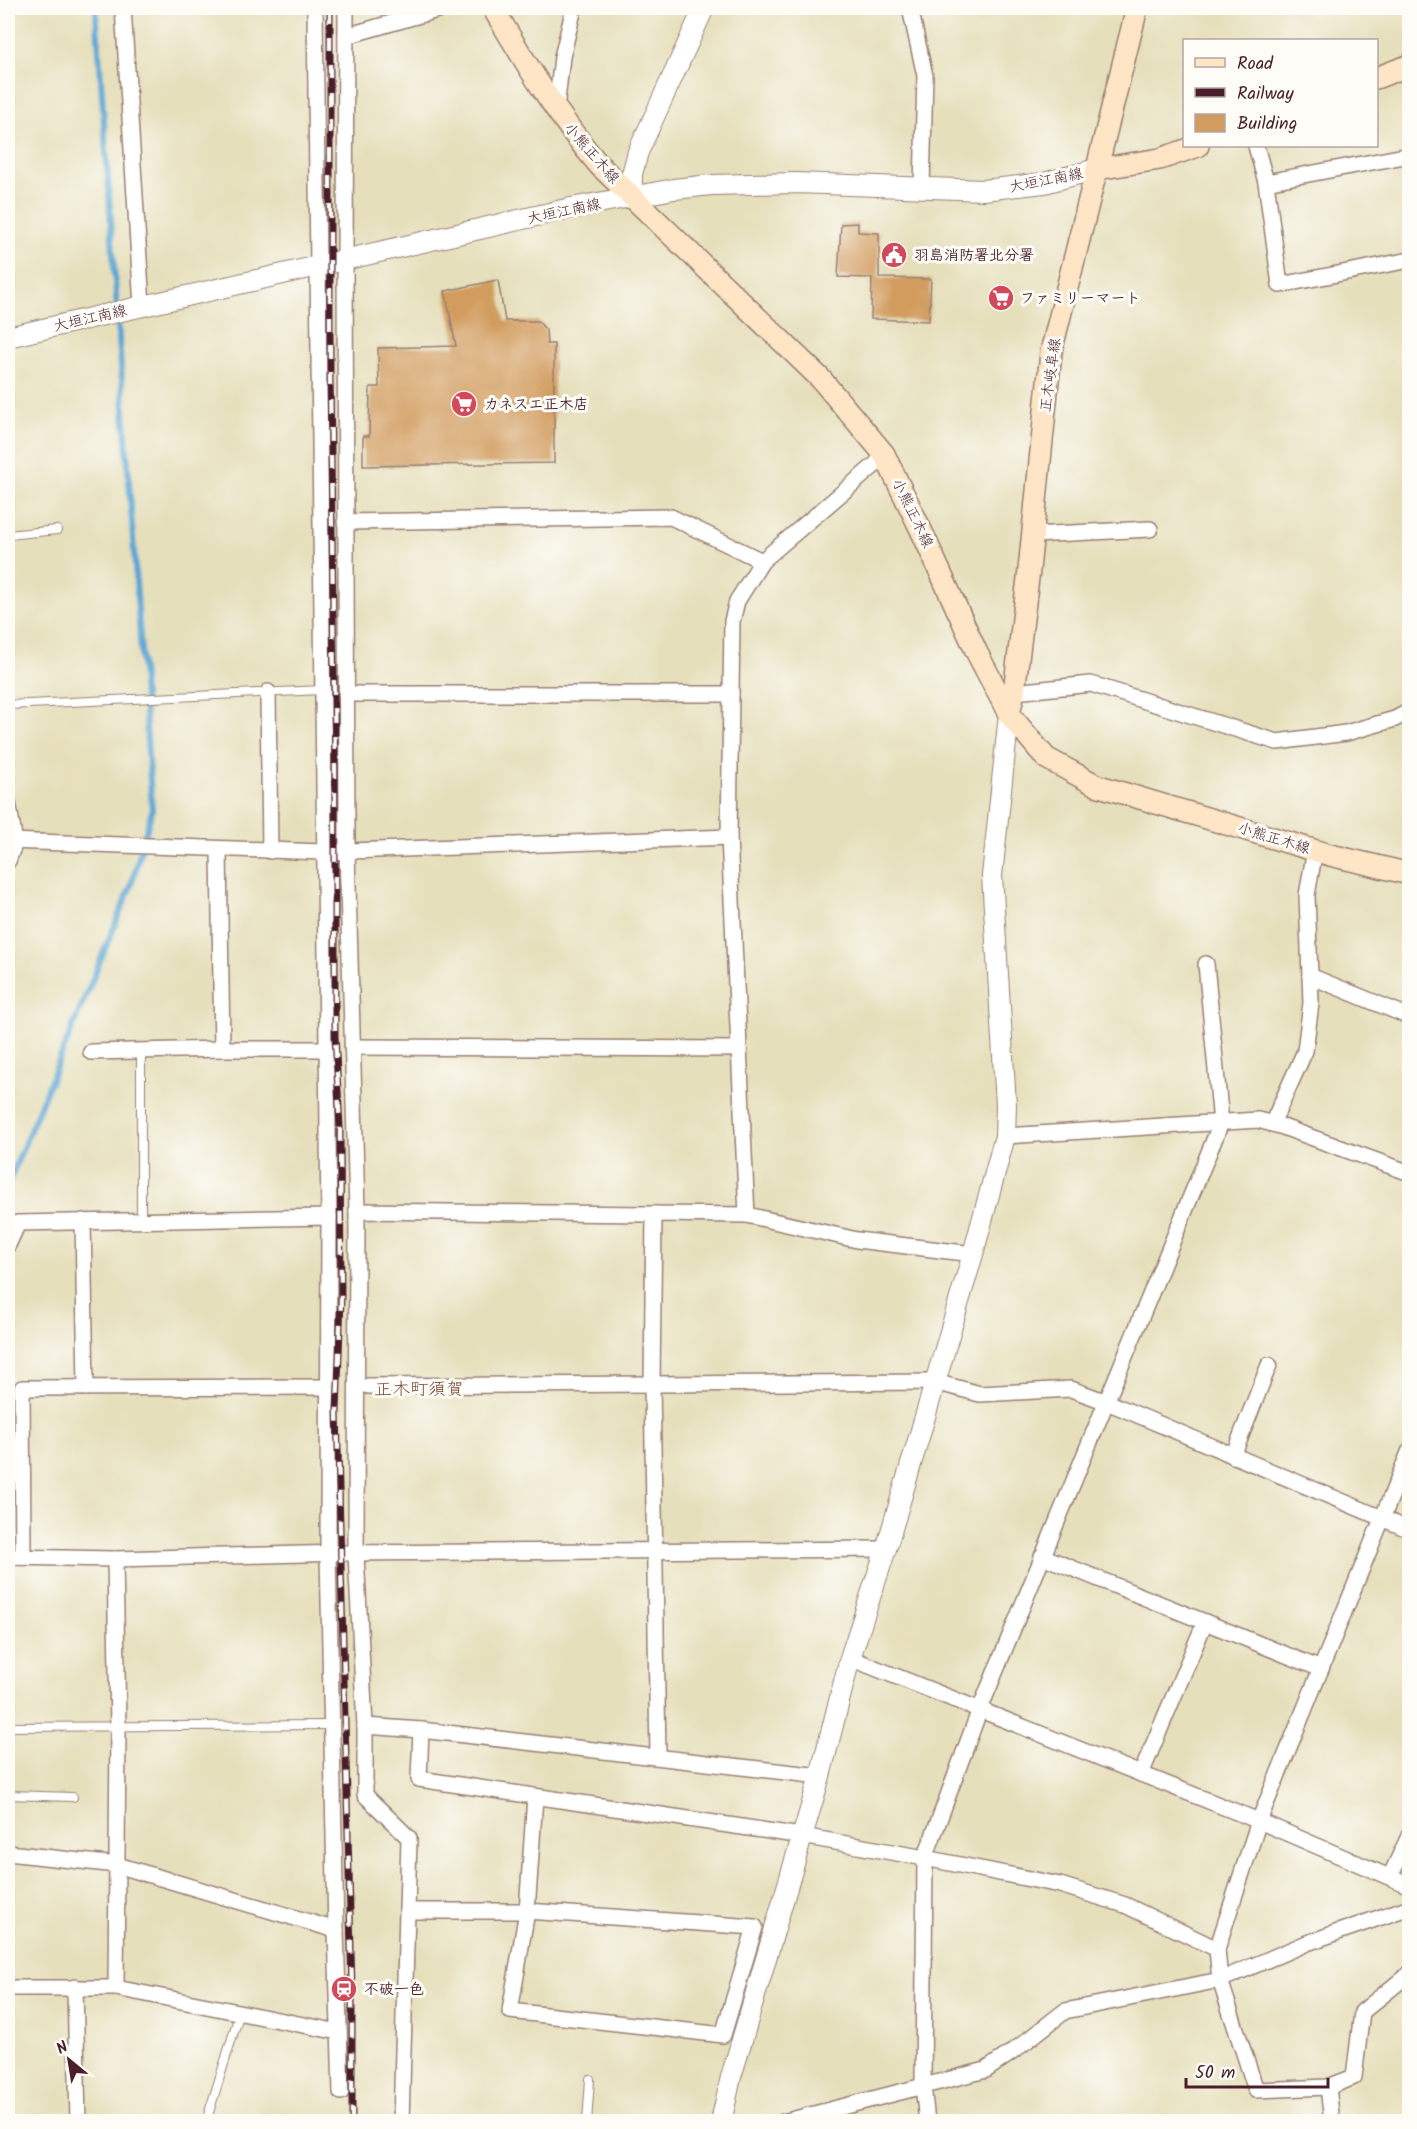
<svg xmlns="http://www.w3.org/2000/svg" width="1417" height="2129" font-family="Kalam,'Klee One',sans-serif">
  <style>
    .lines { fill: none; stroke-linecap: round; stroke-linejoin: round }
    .stream { stroke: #5ba6d3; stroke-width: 6 }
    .building { fill: #d29c5e }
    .service-casing { stroke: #987f73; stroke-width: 10 }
    .minor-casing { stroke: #987f73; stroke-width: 18 }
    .tertiary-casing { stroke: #987f73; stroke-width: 22 }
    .secondary-casing { stroke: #987f73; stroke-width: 24 }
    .service { stroke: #fff; stroke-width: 8 }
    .minor { stroke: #fff; stroke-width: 15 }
    .tertiary { stroke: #fff; stroke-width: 20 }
    .secondary { stroke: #fde5c5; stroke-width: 21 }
    .rail-casing { stroke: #4a1f2b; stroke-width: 7 }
    .rail { stroke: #fdfcf7; stroke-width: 4.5; stroke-dasharray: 14; stroke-linecap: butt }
    .labels { text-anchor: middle; stroke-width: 6; stroke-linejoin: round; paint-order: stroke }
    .street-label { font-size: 15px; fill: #4a1f2b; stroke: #fdfcf7 }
    .poi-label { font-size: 15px; font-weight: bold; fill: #4a1f2b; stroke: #fdfcf7; text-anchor: start }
    .quarter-label { font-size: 18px; fill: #7a4b3d; stroke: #fdfcf7 }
  </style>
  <rect width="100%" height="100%" fill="#fdfcf7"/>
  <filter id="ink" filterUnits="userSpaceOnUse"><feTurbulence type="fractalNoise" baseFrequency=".0167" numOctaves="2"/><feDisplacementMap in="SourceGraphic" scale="12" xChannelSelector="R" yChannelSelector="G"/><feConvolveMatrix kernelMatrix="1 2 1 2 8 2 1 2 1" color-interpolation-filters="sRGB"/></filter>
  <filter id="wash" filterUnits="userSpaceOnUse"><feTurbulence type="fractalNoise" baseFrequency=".008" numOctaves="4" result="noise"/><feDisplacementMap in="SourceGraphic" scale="24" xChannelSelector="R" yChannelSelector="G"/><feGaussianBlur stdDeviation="1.35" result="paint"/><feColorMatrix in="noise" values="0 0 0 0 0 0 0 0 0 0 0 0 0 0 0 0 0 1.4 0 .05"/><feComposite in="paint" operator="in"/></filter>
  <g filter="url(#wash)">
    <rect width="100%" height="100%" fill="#e6dfbb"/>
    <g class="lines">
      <polyline class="stream" points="8,1184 131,886 152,810 96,8"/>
    </g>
    <g id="blocks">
      <g class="building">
        <polygon points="858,223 858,232 879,233 879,278 931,279 929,321 871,319 872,278 838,277 841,224"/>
        <polygon points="498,280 505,321 538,321 546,330 547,344 554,344 554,463 363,466 363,436 369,436 370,387 379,387 378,348 456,346 445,291"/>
      </g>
    </g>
  </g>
  <g filter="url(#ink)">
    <use href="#blocks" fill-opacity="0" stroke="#987f73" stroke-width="1.5"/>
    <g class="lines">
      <g class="service-casing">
        <g id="service">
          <polyline points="8,535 57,530"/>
          <polyline points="8,705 322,690"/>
          <polyline points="141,1051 141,1220"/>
          <polyline points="8,1727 331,1725"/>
          <polyline points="8,1795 73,1797"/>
          <polyline points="206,2122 240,2012"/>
          <polyline points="587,2122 590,2079"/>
        </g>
      </g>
      <g class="minor-casing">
        <g id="minor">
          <polyline points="123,8 142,306"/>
          <polyline points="346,8 345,259 347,851 357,1211"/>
          <polyline points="910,8 925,76 922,187"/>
          <polyline points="346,36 444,8"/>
          <polyline points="556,109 562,57 574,8"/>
          <polyline points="1256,146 1266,182 1280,285 1410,260"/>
          <polyline points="1266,182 1410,155"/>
          <polyline points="345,522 671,517 762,561"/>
          <polyline points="1033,535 1150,529"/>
          <polyline points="268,692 270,851"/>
          <polyline points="1014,692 1091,684 1277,742 1346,733 1395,719 1410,711"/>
          <polyline points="346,694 731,694"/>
          <polyline points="8,802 15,842 8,861"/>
          <polyline points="8,841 323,852 729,837"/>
          <polyline points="219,850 222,1049 326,1049"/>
          <polyline points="1310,976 1410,1017"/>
          <polyline points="352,1047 739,1049"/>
          <polyline points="91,1052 222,1049"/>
          <polyline points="1272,1124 1305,1051 1311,1003 1307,895 1315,850"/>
          <polyline points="1005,1136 1258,1120 1280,1126 1410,1173"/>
          <polyline points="654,1214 652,1383 658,1757"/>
          <polyline points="747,1215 729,837 732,621 737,601 762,561 876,464 884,454"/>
          <polyline points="83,1221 86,1388"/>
          <path d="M8,1245L18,1223L329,1217C322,814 322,411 315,8"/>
          <polyline points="368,1386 935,1382 980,1394 1071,1389 1107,1402 1410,1530"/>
          <polyline points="1410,1450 1259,1821 1217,1949 1220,1980 1256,2090 1328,2087 1354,2077 1362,2012 1410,1973"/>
          <polyline points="1233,1456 1269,1365"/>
          <polyline points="1042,1556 1321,1669"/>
          <polyline points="8,1557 115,1559 342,1553 886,1549"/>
          <polyline points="23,1557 22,1388 330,1387"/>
          <polyline points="850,1658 1259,1821 1410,1886"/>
          <polyline points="365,1726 356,1554 357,1211 747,1215 857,1240 973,1254"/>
          <polyline points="421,1730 820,1776"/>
          <polyline points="1141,1774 1205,1622"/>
          <polyline points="535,1797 527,1911 510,2011 723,2035 755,1927 527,1911 407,1911 409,1838 365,1795 365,1726 421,1730 419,1779 802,1836 925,1858 1060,1885 1125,1905 1217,1949"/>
          <polyline points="8,1853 117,1865 336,1930 328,1554 329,1217"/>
          <polyline points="1390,1877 1410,1834"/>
          <polyline points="336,1930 341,2092"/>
          <polyline points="75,1987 78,2122"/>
          <polyline points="8,1988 116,1988 118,1727 115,1559"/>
          <polyline points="116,1988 339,2032"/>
          <polyline points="1328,2087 1332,2122"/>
          <polyline points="401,2122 407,1911"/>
          <polyline points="783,2122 986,2070 1015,2050 1065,2011 1220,1980 1307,1943 1410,1907"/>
          <polyline points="927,2122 923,2085 925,1858 980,1709 1221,1123 1206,964"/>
        </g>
      </g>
      <g class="tertiary-casing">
        <g id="tertiary">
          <polyline points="632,197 632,174 638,152 704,8"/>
          <polyline points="8,337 571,208 674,189 711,185 796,183 984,190 1044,183 1097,169"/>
          <polyline points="721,2122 731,2077 820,1776 850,1658 886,1549 973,1254 1005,1136 1006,1105 992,876 1009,714"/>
        </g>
      </g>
      <g class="secondary-casing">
        <g id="secondary">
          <path d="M493,8C525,62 558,118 600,166L820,378L884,454L922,532L977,653L1009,714L1046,758L1096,785L1330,855L1410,874"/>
          <polyline points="1376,78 1410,65"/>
          <polyline points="1097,169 1160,159 1198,146"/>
          <polyline points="1009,714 1014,692 1029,570 1051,352 1137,8"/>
        </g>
      </g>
      <use href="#service" class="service"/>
      <use href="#minor" class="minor"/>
      <use href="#tertiary" class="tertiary"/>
      <use href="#secondary" class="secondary"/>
      <g class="rail-casing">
        <polyline id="rail" points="330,8 330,375 335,767 335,1036 340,1127 341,1298 337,1411 352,1989 352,2122"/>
      </g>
      <use href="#rail" class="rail"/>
    </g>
  </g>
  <defs>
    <g id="civic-disc" transform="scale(1.35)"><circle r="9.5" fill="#d1495b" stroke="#fdfcf7"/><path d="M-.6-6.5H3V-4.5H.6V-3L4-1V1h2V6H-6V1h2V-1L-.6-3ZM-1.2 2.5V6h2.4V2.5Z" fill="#fff"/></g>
    <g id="supermarket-disc" transform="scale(1.35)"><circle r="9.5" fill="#d1495b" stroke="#fdfcf7"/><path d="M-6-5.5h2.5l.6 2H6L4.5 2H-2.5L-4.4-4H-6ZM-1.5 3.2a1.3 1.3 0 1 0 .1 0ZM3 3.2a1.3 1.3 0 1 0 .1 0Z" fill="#fff"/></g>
    <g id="station-disc" transform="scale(1.35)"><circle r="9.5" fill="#d1495b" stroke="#fdfcf7"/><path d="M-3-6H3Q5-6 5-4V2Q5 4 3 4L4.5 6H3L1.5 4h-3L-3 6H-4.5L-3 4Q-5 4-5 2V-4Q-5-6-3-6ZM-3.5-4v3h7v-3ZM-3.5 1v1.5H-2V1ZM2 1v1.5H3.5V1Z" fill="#fff"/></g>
  </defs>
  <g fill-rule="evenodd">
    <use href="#civic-disc" x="894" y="255"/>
    <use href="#supermarket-disc" x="1001" y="298"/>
    <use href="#supermarket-disc" x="464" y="404"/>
    <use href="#station-disc" x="344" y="1989"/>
  </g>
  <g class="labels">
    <g class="street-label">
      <text transform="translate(592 153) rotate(49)" y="5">小熊正木線</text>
      <text transform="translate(1046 180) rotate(-11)" y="5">大垣江南線</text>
      <text transform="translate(564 211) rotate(-12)" y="5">大垣江南線</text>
      <text transform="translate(90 318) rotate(-13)" y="5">大垣江南線</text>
      <text transform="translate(1050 375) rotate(-82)" y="5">正木岐阜線</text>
      <text transform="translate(913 513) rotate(64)" y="5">小熊正木線</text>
      <text transform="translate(1274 838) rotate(17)" y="5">小熊正木線</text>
    </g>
    <g class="poi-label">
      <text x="914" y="260">羽島消防署北分署</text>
      <text x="1020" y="303">ファミリーマート</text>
      <text x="484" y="409">カネスエ正木店</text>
      <text x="364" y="1994">不破一色</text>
    </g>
    <g class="quarter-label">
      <text x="419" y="1395">正木町須賀</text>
    </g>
  </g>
  <rect width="1417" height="2129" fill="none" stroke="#fdfcf7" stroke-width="30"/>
  <rect x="1183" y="39" width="195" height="108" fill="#fdfcf7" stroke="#b5a4a5" stroke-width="1.5"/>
  <rect x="1195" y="58" width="30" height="9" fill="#fde5c5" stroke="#b5a4a5" stroke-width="1.5"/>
  <text x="1237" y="69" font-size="18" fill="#4a1f2b">Road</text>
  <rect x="1195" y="88" width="30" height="9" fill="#4a1f2b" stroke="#b5a4a5" stroke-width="1.5"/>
  <text x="1237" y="99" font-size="18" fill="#4a1f2b">Railway</text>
  <rect x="1195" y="114" width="30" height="18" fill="#d29c5e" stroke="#b5a4a5" stroke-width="1.5"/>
  <text x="1237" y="129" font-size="18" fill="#4a1f2b">Building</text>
  <g transform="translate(69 2060) rotate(330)" stroke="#fdfcf7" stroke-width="4.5" paint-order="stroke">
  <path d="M0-4.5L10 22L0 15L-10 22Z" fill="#4a1f2b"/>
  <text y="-9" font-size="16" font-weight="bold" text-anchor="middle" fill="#4a1f2b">N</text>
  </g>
  <path d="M1186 2078v9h142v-9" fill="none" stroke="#4a1f2b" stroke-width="3"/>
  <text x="1195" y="2078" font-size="18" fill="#4a1f2b" stroke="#fdfcf7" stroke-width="4.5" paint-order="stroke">50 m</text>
</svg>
